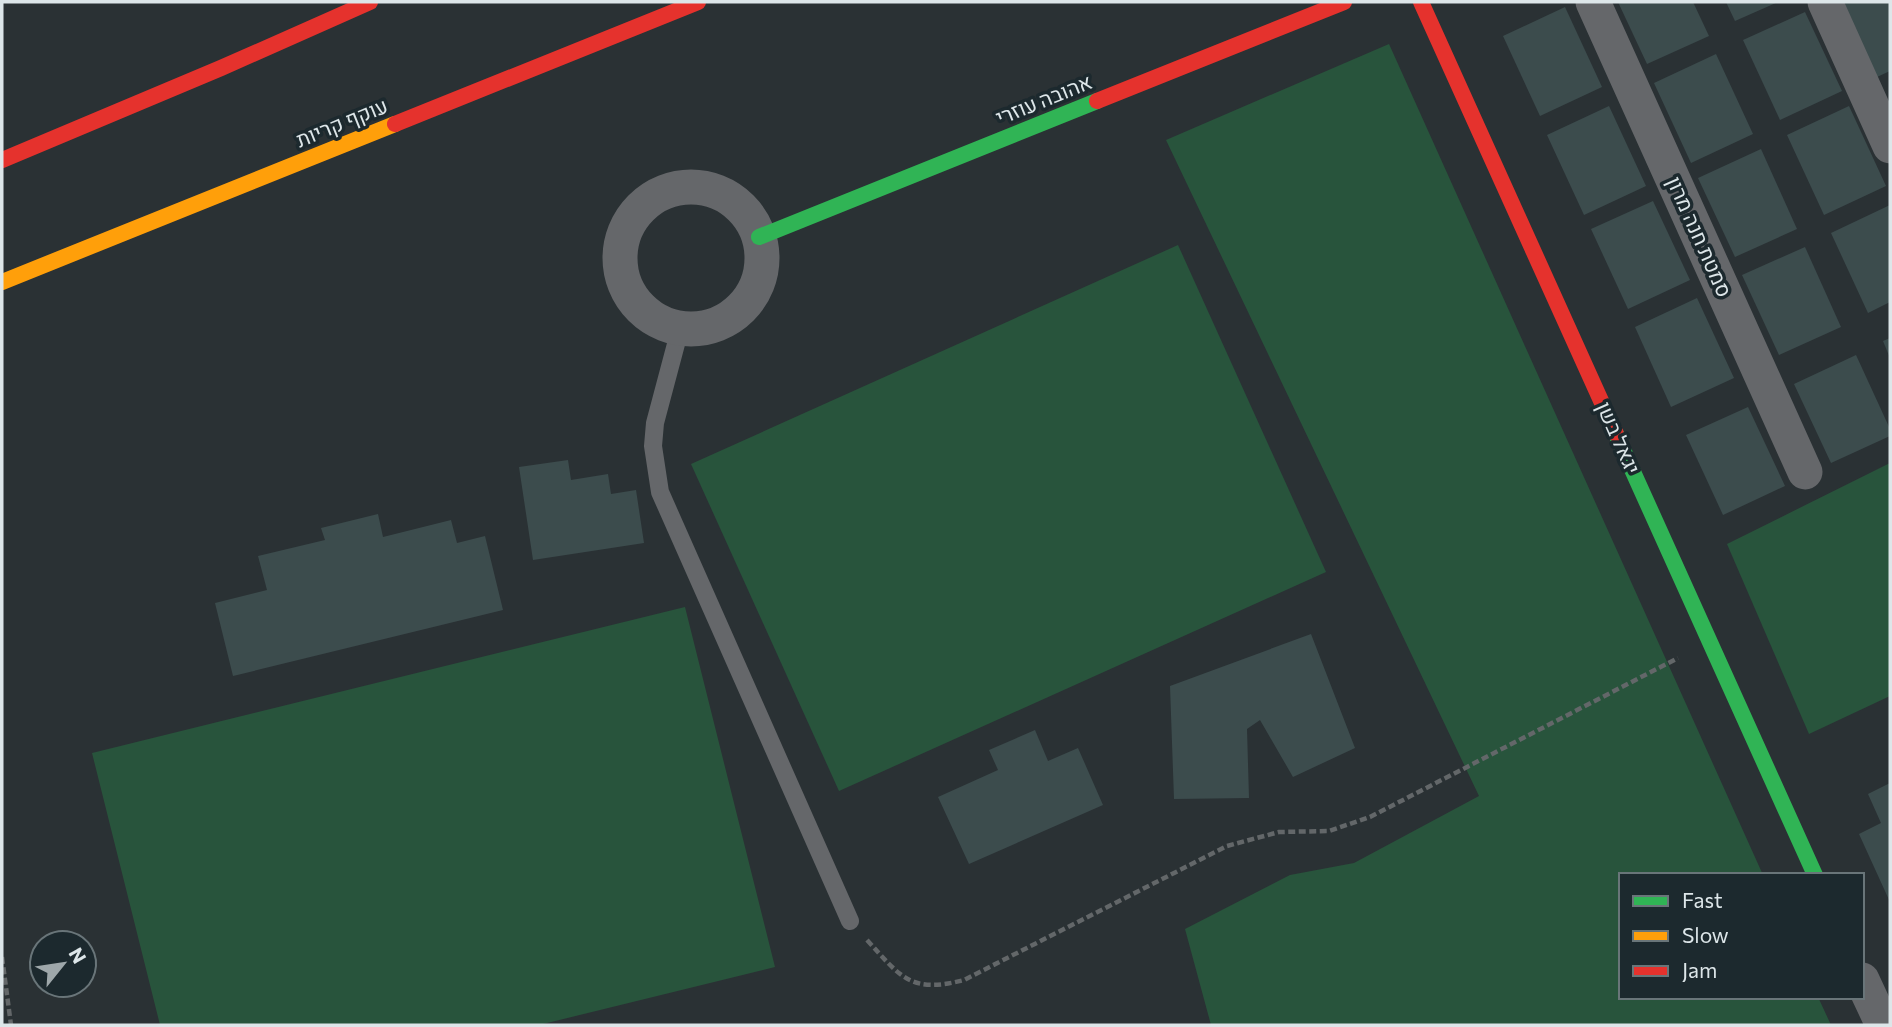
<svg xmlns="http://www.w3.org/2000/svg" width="1892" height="1027" font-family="Commissioner,Heebo,sans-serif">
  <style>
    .grass { fill: #28543c }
    .building { fill: #3c4c4d }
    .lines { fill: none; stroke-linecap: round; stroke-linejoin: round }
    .path { stroke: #636769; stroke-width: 4.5; stroke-dasharray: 7 3.5; stroke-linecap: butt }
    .lane { stroke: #65676a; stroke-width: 18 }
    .street { stroke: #65676a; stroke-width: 35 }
    .fast { stroke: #30b455; stroke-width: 16 }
    .slow { stroke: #ff9f0a; stroke-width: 16 }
    .jam { stroke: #e5322d; stroke-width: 16 }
    .labels { text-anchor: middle; stroke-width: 7; stroke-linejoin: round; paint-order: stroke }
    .street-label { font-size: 21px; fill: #dde6e9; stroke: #1c292e }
  </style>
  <rect width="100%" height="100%" fill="#2a3134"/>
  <g class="grass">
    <polygon points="1389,44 1763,875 1621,875 1621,997 1818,997 1831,1025 1211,1025 1185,929 1290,875 1354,863 1479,796 1166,140"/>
    <polygon points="1178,245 1326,572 839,791 691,464"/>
    <polygon points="1890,463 1890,696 1809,734 1727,544"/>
    <polygon points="685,607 775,967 539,1025 160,1025 92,753"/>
  </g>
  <g class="building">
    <polygon points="1618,2 1693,2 1709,36 1647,64"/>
    <polygon points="1726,2 1778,2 1735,21"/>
    <polygon points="1843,2 1890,2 1890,71 1877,77"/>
    <polygon points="1565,7 1602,87 1540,116 1503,36"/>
    <polygon points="1805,12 1842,91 1780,120 1743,40"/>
    <polygon points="1716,54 1753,134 1691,163 1654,83"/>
    <polygon points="1609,106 1646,186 1584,215 1547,135"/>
    <polygon points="1849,106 1886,186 1824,215 1787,135"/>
    <polygon points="1761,149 1797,229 1735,257 1698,178"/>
    <polygon points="1653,201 1690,280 1628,309 1591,229"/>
    <polygon points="1890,205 1890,302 1868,313 1831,233"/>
    <polygon points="1805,247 1841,327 1779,355 1742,275"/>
    <polygon points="1697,298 1734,378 1671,407 1635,327"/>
    <polygon points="1890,338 1890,358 1883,341"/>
    <polygon points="1856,355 1890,429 1890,436 1831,463 1794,384"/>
    <polygon points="1748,407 1785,486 1723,515 1686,435"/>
    <polygon points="568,460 571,480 608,474 611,494 636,490 644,543 533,560 519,467"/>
    <polygon points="378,514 383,537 451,520 457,543 485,536 503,610 233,676 215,603 267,590 258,556 325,540 321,528"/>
    <polygon points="1311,634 1355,748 1293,777 1260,720 1247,729 1249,798 1174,799 1170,686"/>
    <polygon points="1035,730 1048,761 1078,748 1103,805 969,864 938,797 998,770 989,750"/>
    <polygon points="1890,783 1890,902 1859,834 1881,823 1868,794"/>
  </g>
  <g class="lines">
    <g class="path">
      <path d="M867,940C901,977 910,994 964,980L1227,846L1279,832L1329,831L1370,817L1678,658"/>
      <polyline points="2,957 11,1025"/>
    </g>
    <polyline class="lane" points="680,329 655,423 653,446 660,492 850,921"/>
    <g class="street">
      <polyline points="1593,2 1805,472"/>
      <polyline points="1825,2 1890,146"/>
      <circle cx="691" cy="258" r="71"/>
      <polyline points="1862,980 1883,1025"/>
    </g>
    <g class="fast">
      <polyline points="759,237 1097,101"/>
      <polyline points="1616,434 1815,875"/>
    </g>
    <polyline class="slow" points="2,282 395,124"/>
    <g class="jam">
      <polyline points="1421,2 1616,434"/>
      <polyline points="1097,101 1344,2"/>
      <polyline points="395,124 698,2"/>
      <polyline points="2,160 221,68 370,2"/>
    </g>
  </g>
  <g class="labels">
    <g class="street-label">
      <text transform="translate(1044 100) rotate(-22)" y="7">אהובה עוזרי</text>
      <text transform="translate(342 123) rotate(-22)" y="7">עוקף קריות</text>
      <text transform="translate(1699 237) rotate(66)" y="7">סמטת חנה מרון</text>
      <text transform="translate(1618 438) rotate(66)" y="7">יגאל בשן</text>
    </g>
  </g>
  <rect width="1892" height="1027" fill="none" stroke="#dde6e9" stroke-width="7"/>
  <rect x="1619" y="873" width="245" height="126" fill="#1c292e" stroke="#697579" stroke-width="2"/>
  <rect x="1633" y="896" width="35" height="10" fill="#30b455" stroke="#697579" stroke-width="2"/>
  <text x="1682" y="908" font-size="21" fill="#dde6e9">Fast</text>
  <rect x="1633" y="931" width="35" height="10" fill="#ff9f0a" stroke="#697579" stroke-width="2"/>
  <text x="1682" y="943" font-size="21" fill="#dde6e9">Slow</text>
  <rect x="1633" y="966" width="35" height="10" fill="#e5322d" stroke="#697579" stroke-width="2"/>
  <text x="1682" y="978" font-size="21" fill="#dde6e9">Jam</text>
  <g transform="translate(63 964) rotate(60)"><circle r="33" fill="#1c292e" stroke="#697579" stroke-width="2"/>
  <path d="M0-5L12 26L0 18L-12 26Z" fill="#9ea7aa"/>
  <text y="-10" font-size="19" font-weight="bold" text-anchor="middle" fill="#dde6e9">N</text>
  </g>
</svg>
